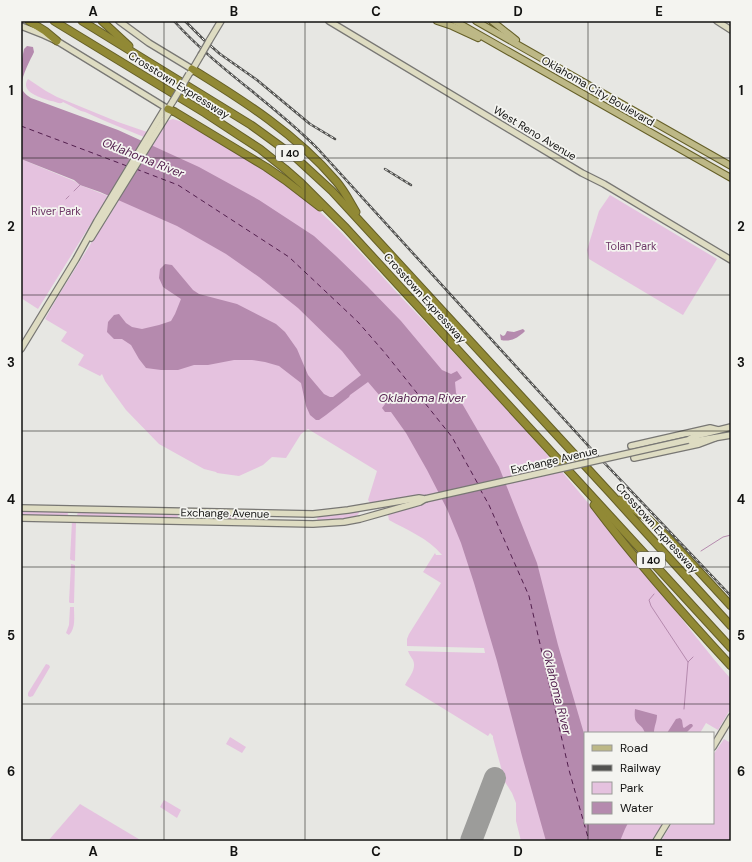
<svg xmlns="http://www.w3.org/2000/svg" width="752" height="862" font-family="'DM Sans',sans-serif">
  <style>
    .green { fill: #e5c2df }
    .water { fill: #b58aae }
    .lines { fill: none; stroke-linecap: round; stroke-linejoin: round }
    .stream { stroke: #b58aae; stroke-width: 1 }
    .ferry { stroke: #521e4d; stroke-width: 1; stroke-dasharray: 5 4; stroke-linecap: butt }
    .runway { stroke: #9c9c9a; stroke-width: 22 }
    .secondary-casing { stroke: #787774; stroke-width: 8 }
    .primary-casing { stroke: #655f28; stroke-width: 8 }
    .highway-casing { stroke: #655f28; stroke-width: 9 }
    .secondary { stroke: #dedcc2; stroke-width: 5.5 }
    .primary { stroke: #bdb886; stroke-width: 6 }
    .highway { stroke: #918935; stroke-width: 7 }
    .rail-casing { stroke: #525250; stroke-width: 2.5 }
    .rail { stroke: #f4f4f0; stroke-width: 1; stroke-dasharray: 3; stroke-linecap: butt }
    .secondary-bridge-casing { stroke: #787774; stroke-width: 8; stroke-linecap: butt }
    .secondary-bridge { stroke: #dedcc2; stroke-width: 5.5 }
    .grid { fill: none; stroke: #121211; stroke-width: 1; stroke-opacity: 0.55 }
    .labels { text-anchor: middle; stroke-width: 3.5; stroke-linejoin: round; paint-order: stroke }
    .shield { fill: #f4f4f0; stroke: #565654; stroke-width: 1 }
    .shield-label { font-size: 10px; font-weight: bold; fill: #121211 }
    .street-label { font-size: 11px; fill: #121211; stroke: #f4f4f0 }
    .park-label { font-size: 11px; fill: #6d3766; stroke: #f4f4f0 }
    .water-label { font-size: 12px; font-style: italic; fill: #521e4d; stroke: #f4f4f0 }
    .neatline { fill: none; stroke: #121211; stroke-width: 1.5 }
    .grid-label { font-size: 13px; text-anchor: middle; font-weight: bold; fill: #121211 }
  </style>
  <rect width="100%" height="100%" fill="#e7e7e3"/>
  <g class="green">
    <path d="M28,79L46,91L57,97L118,122L147,132L144,137L105,121L85,112L81,111L63,102C62,103 62,103 61,103C58,104 54,101 51,101C42,98 19,92 28,79Z"/>
    <path d="M173,119C193,124 211,138 229,149C260,167 291,186 318,210C348,237 374,268 401,297C458,357 516,417 569,480C600,517 631,554 661,592C684,621 706,651 731,679V708L718,730L706,723L700,733H585V823H663L651,841H521L516,821V803L512,793L505,782L493,738V736L490,733L488,736L405,685C409,677 417,669 413,660C411,657 409,654 408,651L485,653L484,648L407,646V639L409,634L441,583L423,572L435,553L436,555H442C428,538 407,530 389,520L388,515L389,514L424,504L422,495L371,504L368,500L377,471L308,429L301,434L286,458L272,457L263,465L239,476L217,473L216,472L204,469L159,444L126,410L105,381L102,374L100,376L78,365L84,355L61,341L67,332L45,319L57,298L103,224L105,223L167,121Z"/>
    <polygon points="21,159 74,181 80,185 108,196 38,309 21,298"/>
    <polygon points="610,195 717,259 683,315 589,259 587,250 599,211"/>
    <polygon points="21,510 67,511 68,514 67,517 21,516"/>
    <path d="M360,510C360,514 355,517 351,518L328,521H318L317,518L319,516Z"/>
    <polygon points="78,512 105,513 121,512 176,513 178,516 177,519 78,517 77,515"/>
    <polygon points="185,514 216,514 217,520 184,519 183,515"/>
    <polygon points="225,514 261,515 264,518 263,521 223,520 224,515"/>
    <polygon points="72,521 76,522 75,561 71,560 70,559"/>
    <polygon points="71,564 75,565 74,603 70,603 69,602"/>
    <path d="M70,607H74V608C74,617 76,628 69,635L66,633L69,625Z"/>
    <polygon points="46,664 49,665 50,667 33,696 30,697 28,696 28,693"/>
    <polygon points="230,737 246,747 242,753 226,744"/>
    <polygon points="724,739 731,743 731,841 661,841 672,823 713,823 713,755"/>
    <polygon points="164,800 181,810 177,818 160,807"/>
    <polygon points="80,804 142,841 48,841"/>
  </g>
  <g class="water">
    <path d="M27,46L33,47L34,52C30,61 18,81 23,91C25,94 28,96 31,98L118,130L199,167L259,200L314,236L336,256L367,286L401,321L442,370L451,374L457,371L462,378L455,382L456,393L499,467L537,563L558,645L585,737V823H628L625,829L620,841H546L522,756L497,661L474,583L461,543L447,509L427,470L406,433L391,412H385L382,408L385,404L380,396L368,382L350,395L349,397L326,415L319,420H316L310,415L306,406L301,383L279,366L265,362L252,360H234L208,365H194L178,370H161L146,368L139,359L131,345L122,339H114L107,332L108,322L114,315L119,314L126,323L132,327L142,329L159,325L171,321L175,314L181,299L163,287L159,278L160,269L165,264L172,265L193,290L199,294L237,304L276,324L285,332L297,349L308,375L324,394L330,397H333L361,375L342,351L298,308L259,277L226,254L177,226L100,192L80,185L74,180L21,159V64L24,49Z"/>
    <path d="M523,329L525,331C518,338 511,342 501,340L500,334L503,336L505,335L507,331L514,332Z"/>
    <path d="M635,709L657,715C657,722 654,726 654,733H645C641,721 633,727 635,709Z"/>
    <polygon points="680,718 682,720 683,727 684,728 690,724 692,724 693,726 686,733 667,733 676,719"/>
  </g>
  <g class="lines">
    <g class="stream">
      <polyline points="74,191 80,185"/>
      <polyline points="66,199 69,196"/>
      <polyline points="701,551 723,537 731,535"/>
      <polyline points="654,594 649,600 651,606 688,662"/>
      <polyline points="684,709 688,662 693,657"/>
    </g>
    <g class="ferry">
      <polyline points="21,126 127,166"/>
      <polyline points="136,169 178,185 289,257 358,322 385,353 452,437 478,484"/>
      <polyline points="480,489 489,505 529,596 569,770 589,841"/>
    </g>
    <polyline class="runway" points="471,841 495,778"/>
    <g class="secondary-casing">
      <g id="secondary">
        <polyline points="119,21 149,43 192,69"/>
        <polyline points="329,21 582,173 604,184 731,260"/>
        <polyline points="717,21 731,30"/>
        <polyline points="21,26 44,35 57,41 168,109"/>
        <polyline points="209,41 221,21"/>
        <polyline points="191,72 201,55"/>
        <polyline points="91,238 169,112 168,109"/>
        <polyline points="21,349 76,259 97,221 164,110 168,109 173,101"/>
        <polyline points="688,440 695,436 731,427"/>
        <polyline points="688,440 695,441 731,435"/>
        <polyline points="631,446 710,428 718,430"/>
        <polyline points="634,458 699,444 715,438"/>
        <polyline points="21,508 313,514 348,510 419,498 425,499"/>
        <polyline points="21,518 313,524 344,522 360,519 420,502 425,499"/>
        <polyline points="713,747 731,717"/>
        <polyline points="656,841 667,823"/>
      </g>
    </g>
    <g class="primary-casing">
      <g id="primary">
        <polyline points="437,21 452,26 478,38"/>
        <polyline points="455,21 731,178"/>
        <polyline points="476,21 731,166"/>
        <polyline points="492,21 516,40"/>
      </g>
    </g>
    <g class="highway-casing">
      <g id="highway">
        <polyline points="29,21 45,31 57,41"/>
        <polyline points="54,21 205,113 240,136 260,149 285,169 301,183 346,228 731,648"/>
        <polyline points="82,21 251,125 295,157 332,191 611,494 640,526 731,626"/>
        <polyline points="102,21 129,46"/>
        <path d="M192,69C244,101 296,134 336,181C344,190 350,202 356,212"/>
        <polyline points="168,109 175,112 266,167 285,180 320,207"/>
        <polyline points="620,500 648,519 663,533 674,544 731,606"/>
        <path d="M594,505C636,561 683,614 731,666"/>
      </g>
    </g>
    <use href="#secondary" class="secondary"/>
    <use href="#primary" class="primary"/>
    <use href="#highway" class="highway"/>
    <g class="rail-casing">
      <g id="rail">
        <path d="M174,21C217,69 273,103 318,149L594,452L731,596"/>
        <polyline points="185,21 204,40 220,54 257,80 310,124 335,139"/>
        <polyline points="385,169 411,185"/>
      </g>
    </g>
    <use href="#rail" class="rail"/>
    <g class="secondary-bridge-casing">
      <g id="secondary-bridge">
        <polyline points="201,55 209,41"/>
        <polyline points="173,101 189,74"/>
        <polyline points="425,499 688,440"/>
      </g>
    </g>
    <use href="#secondary-bridge" class="secondary-bridge"/>
  </g>
  <path class="grid" d="M164,21V841M305,21V841M447,21V841M588,21V733M21,158H731M21,295H731M21,431H731M21,567H731M21,704H731M588,823V841"/>
  <g class="labels">
    <g class="shield">
      <rect x="276" y="145" width="28" height="16" rx="3"/>
      <rect x="637" y="552" width="28" height="16" rx="3"/>
    </g>
    <g class="shield-label">
      <text x="290" y="157">I 40</text>
      <text x="651" y="564">I 40</text>
    </g>
    <g class="street-label">
      <text transform="translate(179 85) rotate(32)" y="4">Crosstown Expressway</text>
      <text transform="translate(598 91) rotate(30)" y="4">Oklahoma City Boulevard</text>
      <text transform="translate(535 133) rotate(31)" y="4">West Reno Avenue</text>
      <text transform="translate(425 298) rotate(48)" y="4">Crosstown Expressway</text>
      <text transform="translate(554 460) rotate(-13)" y="4">Exchange Avenue</text>
      <text transform="translate(225 513) rotate(1)" y="4">Exchange Avenue</text>
      <text transform="translate(657 528) rotate(48)" y="4">Crosstown Expressway</text>
    </g>
    <g class="park-label">
      <text x="56" y="215">River Park</text>
      <text x="631" y="250">Tolan Park</text>
    </g>
    <g class="water-label">
      <text transform="translate(143 158) rotate(22)" y="4">Oklahoma River</text>
      <text x="422" y="402">Oklahoma River</text>
      <text transform="translate(557 692) rotate(76)" y="4">Oklahoma River</text>
    </g>
  </g>
  <rect width="752" height="862" fill="none" stroke="#f4f4f0" stroke-width="44"/>
  <rect x="584" y="732" width="130" height="92" fill="#f4f4f0" stroke="#9a9a97"/>
  <rect x="592" y="745" width="20" height="6" fill="#bdb886" stroke="#9a9a97"/>
  <text x="620" y="752" font-size="12" fill="#121211">Road</text>
  <rect x="592" y="765" width="20" height="6" fill="#525250" stroke="#9a9a97"/>
  <text x="620" y="772" font-size="12" fill="#121211">Railway</text>
  <rect x="592" y="782" width="20" height="12" fill="#e5c2df" stroke="#9a9a97"/>
  <text x="620" y="792" font-size="12" fill="#121211">Park</text>
  <rect x="592" y="802" width="20" height="12" fill="#b58aae" stroke="#9a9a97"/>
  <text x="620" y="812" font-size="12" fill="#121211">Water</text>
  <rect x="22" y="22" width="708" height="818" class="neatline"/>
  <g class="grid-label">
    <text x="93" y="16">A</text>
    <text x="234" y="16">B</text>
    <text x="376" y="16">C</text>
    <text x="518" y="16">D</text>
    <text x="659" y="16">E</text>
    <text x="11" y="95">1</text>
    <text x="741" y="95">1</text>
    <text x="11" y="231">2</text>
    <text x="741" y="231">2</text>
    <text x="11" y="367">3</text>
    <text x="741" y="367">3</text>
    <text x="11" y="504">4</text>
    <text x="741" y="504">4</text>
    <text x="11" y="640">5</text>
    <text x="741" y="640">5</text>
    <text x="11" y="776">6</text>
    <text x="741" y="776">6</text>
    <text x="93" y="856">A</text>
    <text x="234" y="856">B</text>
    <text x="376" y="856">C</text>
    <text x="518" y="856">D</text>
    <text x="659" y="856">E</text>
  </g>
</svg>
